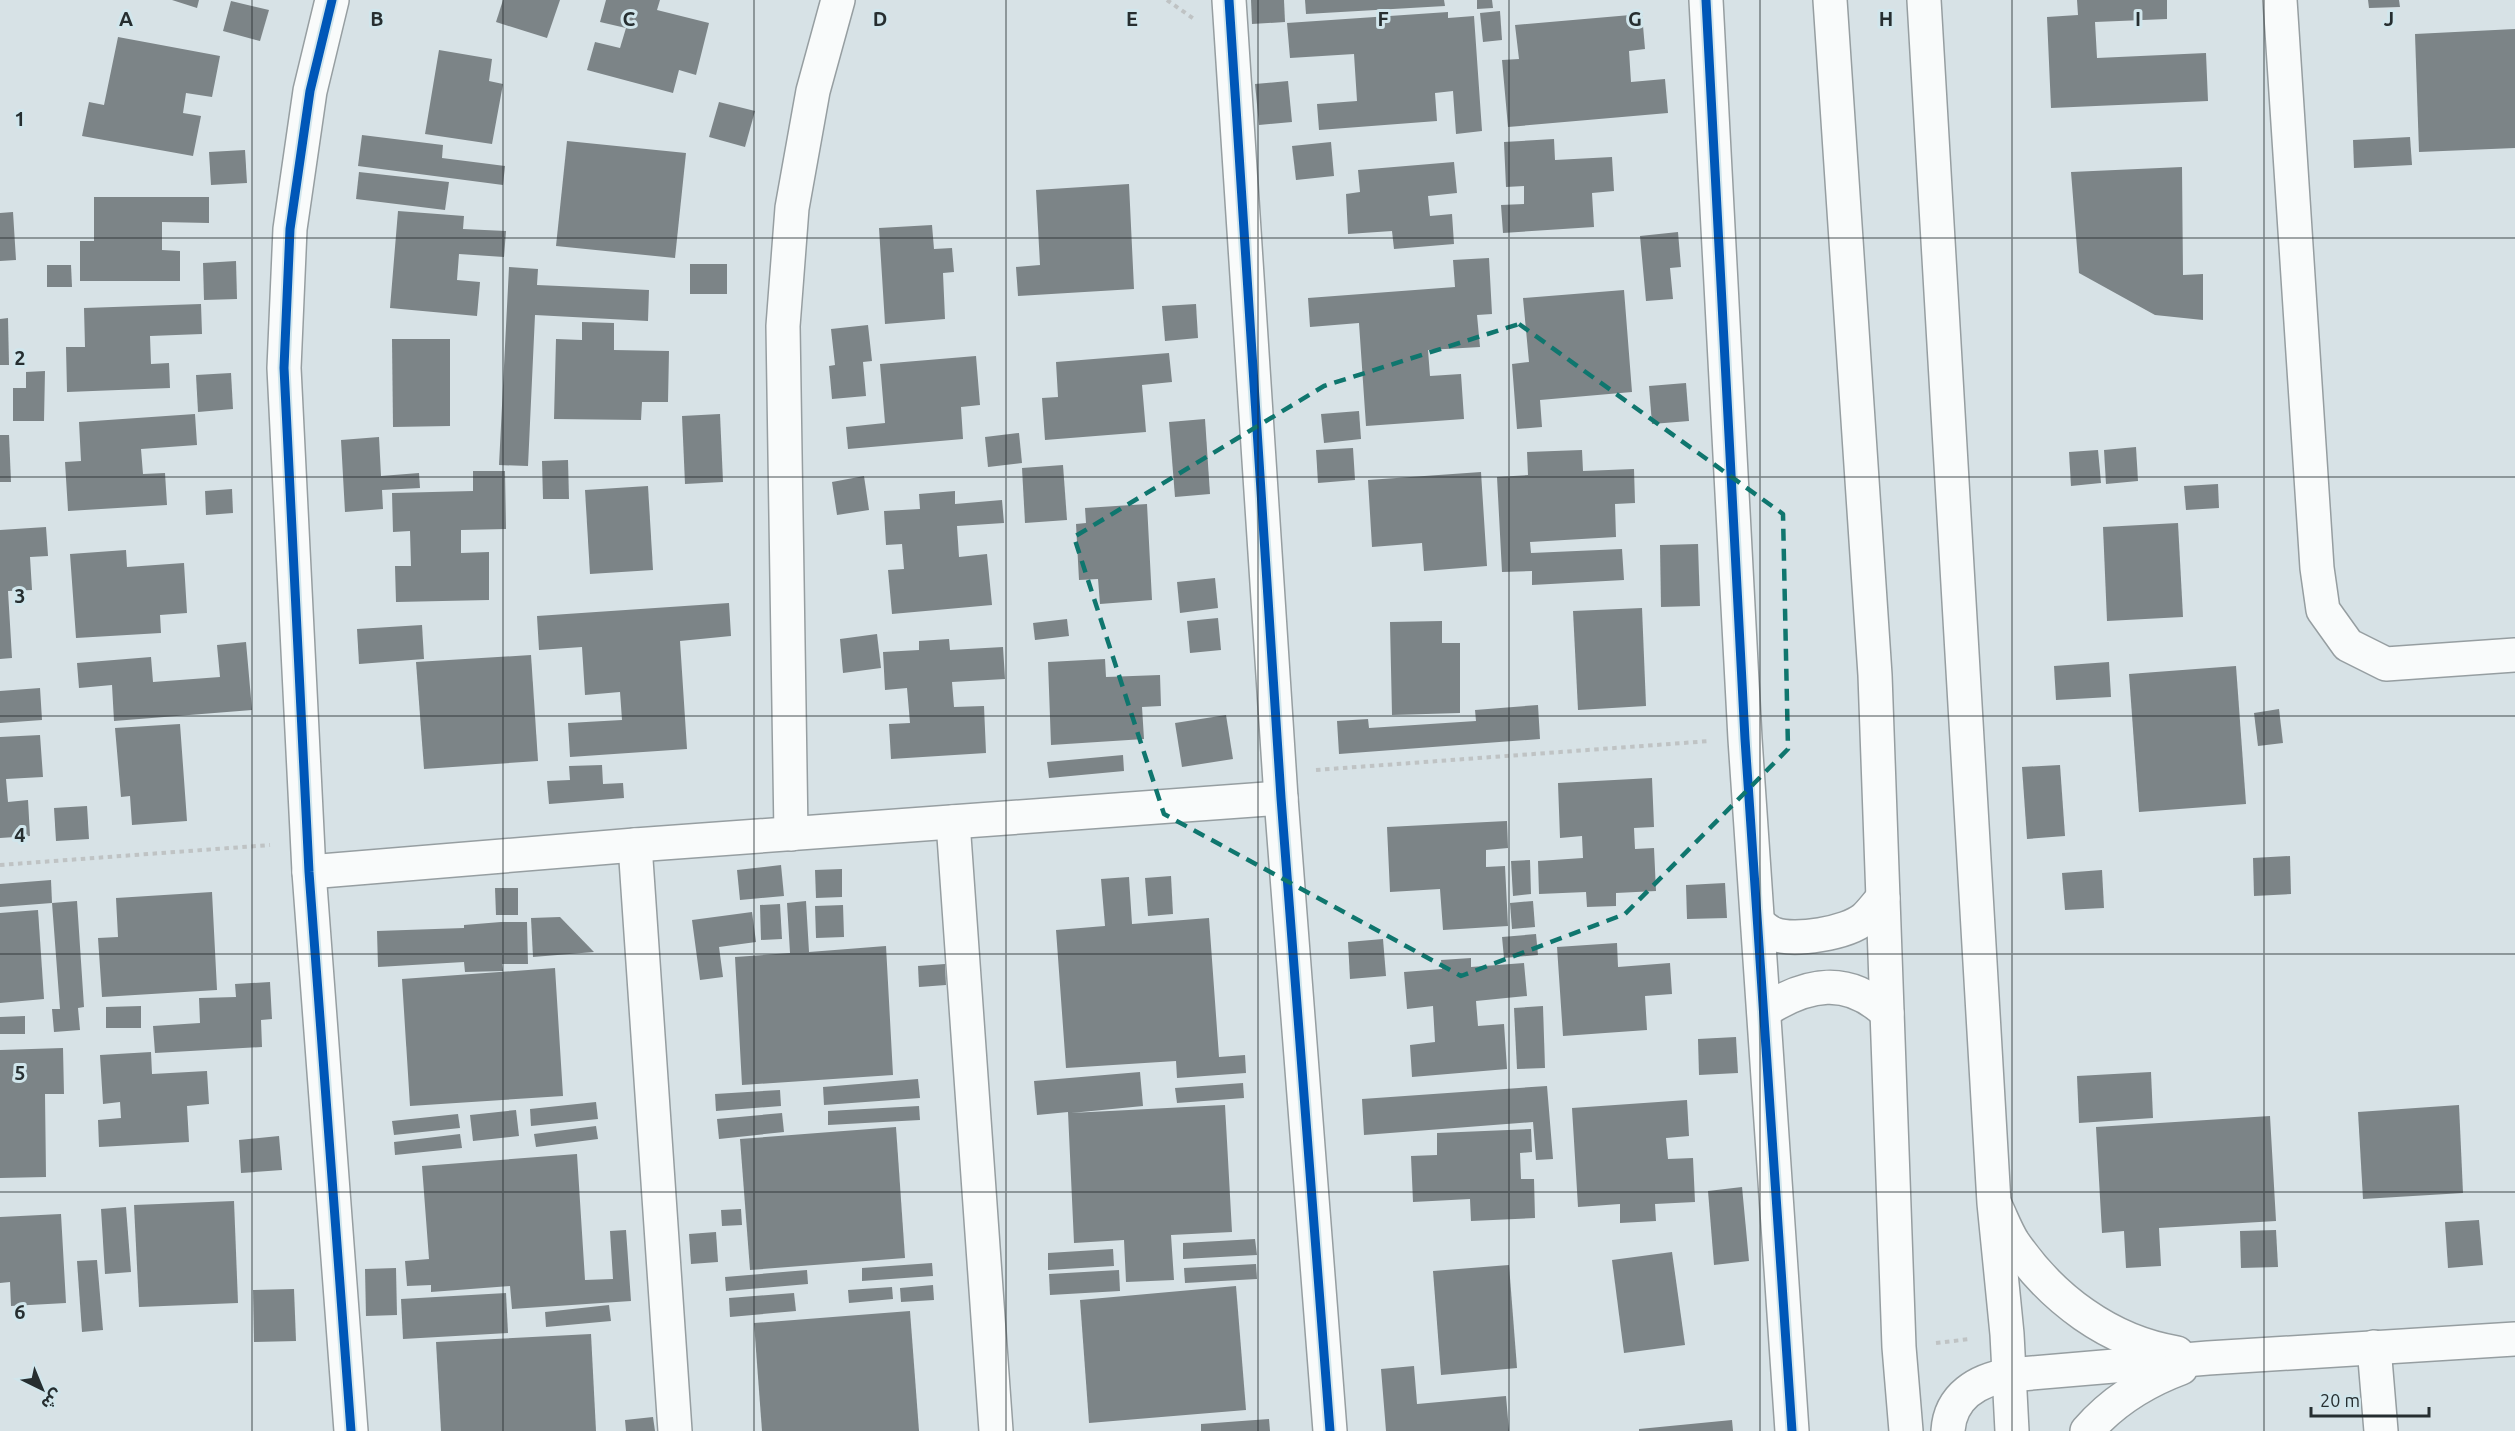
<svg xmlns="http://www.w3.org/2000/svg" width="2515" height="1431" font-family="Ubuntu,'Noto Sans Arabic',sans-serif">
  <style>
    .building { fill: #7c8487 }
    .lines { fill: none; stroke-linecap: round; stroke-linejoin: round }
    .minor-casing { stroke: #969ea1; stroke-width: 36 }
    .major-casing { stroke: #969ea1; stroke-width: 36 }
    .path { stroke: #bfc3c4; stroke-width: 4; stroke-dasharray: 4.5 4.5; stroke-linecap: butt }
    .minor { stroke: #f9fbfb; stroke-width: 33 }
    .major { stroke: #f9fbfb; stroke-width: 33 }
    .cycleway-casing { stroke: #d1e6ec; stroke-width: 13 }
    .cycleway { stroke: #0057b8; stroke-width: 9 }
    .marked { fill: none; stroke: #0f766e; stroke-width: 4.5; stroke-dasharray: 12 8; stroke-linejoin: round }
    .grid { fill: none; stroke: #262e30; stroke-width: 1.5; stroke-opacity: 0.55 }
    .grid-label { font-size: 20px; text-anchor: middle; font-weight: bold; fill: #262e30; stroke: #d1e6ec; stroke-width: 6; stroke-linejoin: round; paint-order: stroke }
  </style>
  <rect width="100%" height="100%" fill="#d7e2e6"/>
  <g class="building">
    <polygon points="172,0 199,0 197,8"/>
    <polygon points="503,0 560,0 547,38 496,22"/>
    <polygon points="606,0 660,0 657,10 709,23 696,75 679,70 673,93 587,70 595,42 620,48 626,28 600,22"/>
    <polygon points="1251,0 1284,0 1285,22 1252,24"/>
    <polygon points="1305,0 1444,0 1445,6 1306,14"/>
    <polygon points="1477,0 1492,0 1493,8 1477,9"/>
    <polygon points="2077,0 2167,0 2167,19 2095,22 2097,58 2206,53 2208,101 2051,108 2047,17 2078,15"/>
    <polygon points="2368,0 2399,0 2400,7 2369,8"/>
    <polygon points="231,1 269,10 260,41 223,31"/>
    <polygon points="1500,11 1502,40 1483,42 1480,13"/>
    <polygon points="1448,12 1448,18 1474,16 1482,131 1456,134 1453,91 1435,93 1437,121 1319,130 1317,104 1357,101 1354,54 1290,58 1287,23"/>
    <polygon points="1642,14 1645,49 1629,51 1631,82 1665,79 1668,113 1508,127 1502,60 1519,59 1515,25"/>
    <polygon points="2515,29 2515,148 2419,152 2415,34"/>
    <polygon points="118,37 220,56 212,97 186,93 183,113 201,116 193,156 82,136 89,102 104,105"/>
    <polygon points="439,50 492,59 489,81 503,84 492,144 425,134"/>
    <polygon points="1288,81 1292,122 1259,125 1255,84"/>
    <polygon points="719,102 755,111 745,147 709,137"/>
    <polygon points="362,135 443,145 442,158 505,166 503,185 358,166"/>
    <polygon points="2410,137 2412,165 2354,168 2353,140"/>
    <polygon points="1554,139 1555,160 1612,157 1614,191 1592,193 1594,227 1503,233 1501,205 1524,204 1524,186 1506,187 1504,142"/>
    <polygon points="567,141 686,153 675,258 556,246"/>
    <polygon points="1331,142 1334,176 1296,180 1292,146"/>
    <polygon points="245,150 247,183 211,185 209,152"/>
    <polygon points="1454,162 1457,193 1428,196 1430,216 1452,214 1454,244 1394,249 1392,231 1348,234 1346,194 1360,192 1358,170"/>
    <polygon points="2182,167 2183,275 2203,274 2203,320 2155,315 2079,273 2071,172"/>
    <polygon points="359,172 449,182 445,210 356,199"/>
    <polygon points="1129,184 1134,289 1018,296 1016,267 1040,265 1036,190"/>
    <polygon points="94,197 209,197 209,223 162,222 162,250 180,251 180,281 80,281 80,241 94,241"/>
    <polygon points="398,211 464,216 463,229 506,231 504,257 459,254 457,280 480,282 477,316 390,308"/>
    <polygon points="13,212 16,260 0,261 0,213"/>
    <polygon points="932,225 934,249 952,248 954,272 943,273 945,319 885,324 879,228"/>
    <polygon points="1678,232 1681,267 1670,268 1673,299 1646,301 1640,236"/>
    <polygon points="1489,258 1492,314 1477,315 1480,347 1428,350 1430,376 1461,374 1464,419 1366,426 1359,323 1310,327 1308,298 1455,287 1453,260"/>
    <polygon points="236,261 237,299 204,300 203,263"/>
    <rect x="690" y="264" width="37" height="30"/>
    <polygon points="47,265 71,265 72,287 47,287"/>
    <polygon points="509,267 538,269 537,285 649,290 648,321 535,315 528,466 499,465"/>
    <polygon points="1624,290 1632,392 1540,400 1542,427 1517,429 1512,364 1529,362 1523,298"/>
    <polygon points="201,304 202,334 150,336 151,364 169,363 170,388 67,392 66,347 85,347 84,308"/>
    <polygon points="1196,304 1198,338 1165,341 1162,306"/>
    <polygon points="8,318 9,365 0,365 0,319"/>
    <polygon points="582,322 614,323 614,350 669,351 668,402 642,402 641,420 554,419 556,339 582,340"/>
    <polygon points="868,325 872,361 863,362 866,396 832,399 829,366 835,365 831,329"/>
    <polygon points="392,339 450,339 450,426 393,427"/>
    <polygon points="1169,353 1172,382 1142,385 1146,432 1045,440 1042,398 1058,397 1056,362"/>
    <polygon points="976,356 980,405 961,407 963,439 848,449 846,427 885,423 880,364"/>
    <polygon points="45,371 44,421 13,421 13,388 26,388 26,372"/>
    <polygon points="231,373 233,409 198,412 196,375"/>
    <polygon points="1686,383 1689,421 1652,424 1649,386"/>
    <polygon points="1359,411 1361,439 1324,443 1321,414"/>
    <polygon points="195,414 197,445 141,449 143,474 165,473 167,505 68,511 65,462 81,461 79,422"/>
    <polygon points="720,414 723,482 685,484 682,416"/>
    <polygon points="1205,419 1210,494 1175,497 1169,422"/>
    <polygon points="1019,433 1022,463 988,467 985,437"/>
    <polygon points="0,435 9,435 11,482 0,482"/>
    <polygon points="379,437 381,476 419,473 420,488 382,490 383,509 345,512 341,440"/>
    <polygon points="2136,447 2138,481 2106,484 2104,450"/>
    <polygon points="1353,448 1355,480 1318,483 1316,450"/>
    <polygon points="1582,450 1583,471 1634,469 1635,503 1615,504 1616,537 1530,542 1531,553 1622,549 1624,580 1532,585 1532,571 1502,572 1497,477 1528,475 1527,452"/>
    <polygon points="2098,450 2101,483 2071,486 2069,452"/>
    <polygon points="568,460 569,499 543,499 542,461"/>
    <polygon points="1063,465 1067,520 1025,523 1022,468"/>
    <polygon points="473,471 505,471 506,529 461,530 461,553 489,552 489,600 396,602 395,566 411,566 410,531 393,532 392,493 473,491"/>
    <polygon points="1481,472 1487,566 1424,571 1422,543 1372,547 1368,480"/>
    <polygon points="864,476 869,510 837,515 832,482"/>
    <polygon points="2218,484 2219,508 2186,510 2184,486"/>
    <polygon points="648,486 653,570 590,574 585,490"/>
    <polygon points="232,489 233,513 206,515 205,491"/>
    <polygon points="955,491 955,504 1002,500 1004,523 957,526 959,557 987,554 992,605 892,614 888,570 904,569 902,544 886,545 884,511 920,509 919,494"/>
    <polygon points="1147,504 1152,600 1100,604 1098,579 1079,580 1076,524 1086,523 1085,508"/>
    <polygon points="2178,523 2183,617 2107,621 2103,527"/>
    <polygon points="46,527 48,556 30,557 32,590 8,591 12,658 0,659 0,530"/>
    <polygon points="1698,544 1700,606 1661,607 1660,545"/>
    <polygon points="126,550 127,567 184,563 187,613 160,615 161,633 76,638 70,554"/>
    <polygon points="1215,578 1218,608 1180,613 1177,582"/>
    <polygon points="729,603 731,636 680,641 687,749 570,757 568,723 622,720 620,692 585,695 582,647 539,650 537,616"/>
    <polygon points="1642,608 1646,706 1578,710 1573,611"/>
    <polygon points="1218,618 1221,650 1190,653 1187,621"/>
    <polygon points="1067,619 1069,636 1035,640 1033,623"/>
    <polygon points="1442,621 1442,643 1460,643 1460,713 1392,715 1390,622"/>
    <polygon points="422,625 424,659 359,664 357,629"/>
    <polygon points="877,634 881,668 843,673 840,639"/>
    <polygon points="949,639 950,650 1003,647 1005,679 952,682 954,707 984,706 986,753 891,759 889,724 910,723 907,688 885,690 883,652 919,650 919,641"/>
    <polygon points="246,642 252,710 114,721 112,685 79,688 77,663 151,657 153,682 220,677 217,645"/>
    <polygon points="531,655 538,761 424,769 416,662"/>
    <polygon points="1105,659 1106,677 1160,675 1161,706 1142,707 1144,739 1051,745 1048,662"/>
    <polygon points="2109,662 2111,697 2056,700 2054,666"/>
    <polygon points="2236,666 2246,804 2139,812 2129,674"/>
    <polygon points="40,688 42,720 0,723 0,691"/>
    <polygon points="1538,705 1540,739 1339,754 1337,721 1368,719 1369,728 1476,721 1475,710"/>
    <polygon points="2279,709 2283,743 2258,746 2254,713"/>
    <polygon points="1226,715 1233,759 1182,767 1175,723"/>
    <polygon points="180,724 187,821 132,825 130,796 121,797 115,728"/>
    <polygon points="40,735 43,777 6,779 8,802 28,800 30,836 0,838 0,737"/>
    <polygon points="1123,755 1124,771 1049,778 1047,762"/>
    <polygon points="602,765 603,784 623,783 624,798 549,804 547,781 570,780 569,766"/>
    <polygon points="2060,765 2065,836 2027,839 2022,767"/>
    <polygon points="1652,778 1654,827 1634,828 1635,849 1654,848 1656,891 1616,893 1616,906 1587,907 1586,892 1539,894 1538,861 1583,858 1582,836 1560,838 1558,783"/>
    <polygon points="87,806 89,839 56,841 54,808"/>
    <polygon points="1507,821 1508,848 1486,850 1486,867 1505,866 1508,926 1443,930 1440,889 1390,892 1387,827"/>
    <polygon points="2290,856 2291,894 2254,896 2253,858"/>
    <polygon points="1530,860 1531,894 1513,896 1511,861"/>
    <polygon points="781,865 784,896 740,900 737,870"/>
    <polygon points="842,869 842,897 816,898 815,870"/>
    <polygon points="2102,870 2104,908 2065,910 2062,873"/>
    <polygon points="1171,876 1173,914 1148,916 1145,878"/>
    <polygon points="1129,877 1132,924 1209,918 1219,1057 1245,1055 1246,1073 1177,1078 1176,1061 1066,1068 1056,930 1105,926 1101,879"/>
    <polygon points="51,880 52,903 0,907 0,884"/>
    <polygon points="1725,883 1727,918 1687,919 1686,885"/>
    <polygon points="495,888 518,888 518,915 496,915"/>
    <polygon points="212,892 217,990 102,997 98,938 118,937 116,898"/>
    <polygon points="77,901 84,1007 78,1008 80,1030 54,1032 52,1009 60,1009 52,903"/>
    <polygon points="806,901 809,952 886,946 893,1075 742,1085 735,957 790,953 787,903"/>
    <polygon points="1533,901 1535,927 1512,929 1510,903"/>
    <polygon points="780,904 782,939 761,940 760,905"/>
    <polygon points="843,905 844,937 816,938 815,906"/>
    <polygon points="38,910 44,999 0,1003 0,913"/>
    <polygon points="752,912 756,942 719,947 723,977 700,980 692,920"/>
    <polygon points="560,917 594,952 533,957 531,918"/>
    <polygon points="501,922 527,922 528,964 502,964 503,971 465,972 464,962 378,967 377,931 464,928 464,925"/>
    <polygon points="1536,934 1538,955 1504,958 1502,937"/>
    <polygon points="1383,939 1386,976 1350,979 1348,942"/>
    <polygon points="1617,943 1618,967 1670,963 1672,994 1645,996 1647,1030 1563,1036 1557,947"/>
    <polygon points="1471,958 1471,967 1524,963 1527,996 1476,1001 1478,1026 1504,1024 1507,1069 1412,1077 1410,1045 1435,1042 1433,1006 1407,1009 1404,972 1442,969 1441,960"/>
    <polygon points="945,964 946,985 919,987 918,966"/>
    <polygon points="555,968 563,1096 410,1106 402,979"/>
    <polygon points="270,982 272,1019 261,1020 262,1047 155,1053 153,1026 200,1023 199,998 236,997 235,984"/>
    <polygon points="141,1006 141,1028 106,1028 106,1007"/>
    <polygon points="1543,1006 1545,1068 1517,1069 1514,1008"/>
    <polygon points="25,1016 25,1034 0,1034 0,1017"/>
    <polygon points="1736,1037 1738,1073 1699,1075 1698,1039"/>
    <polygon points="63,1048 64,1094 45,1094 46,1177 0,1178 0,1050"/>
    <polygon points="151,1052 152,1074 207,1071 209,1104 187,1106 189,1142 99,1147 98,1120 121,1118 120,1102 103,1104 100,1055"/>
    <polygon points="1140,1072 1143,1106 1071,1113 1225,1105 1232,1232 1171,1235 1174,1280 1126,1282 1124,1240 1074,1243 1068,1112 1037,1115 1034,1081"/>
    <polygon points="2151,1072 2153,1118 2079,1123 2077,1076"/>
    <polygon points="918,1079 920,1098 824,1105 823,1087"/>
    <polygon points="1243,1083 1244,1098 1177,1103 1175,1088"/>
    <polygon points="1547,1086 1553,1159 1536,1160 1533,1122 1364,1135 1362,1099"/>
    <polygon points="780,1090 781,1106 716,1111 715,1094"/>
    <polygon points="1687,1100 1689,1136 1666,1138 1668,1159 1693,1158 1695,1202 1655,1204 1656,1221 1620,1223 1620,1204 1578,1207 1572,1108"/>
    <polygon points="596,1102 598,1119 531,1126 530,1109"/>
    <polygon points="2459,1105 2463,1193 2363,1199 2358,1112"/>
    <polygon points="919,1106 920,1120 828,1125 828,1111"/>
    <polygon points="516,1110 519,1136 473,1141 470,1115"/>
    <polygon points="782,1113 784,1132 719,1139 717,1119"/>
    <polygon points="458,1114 460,1128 394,1135 392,1121"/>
    <polygon points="2270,1116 2276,1221 2159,1228 2161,1266 2126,1268 2124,1231 2102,1233 2096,1127"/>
    <polygon points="596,1126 598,1139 536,1147 534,1134"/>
    <polygon points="896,1127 905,1258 750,1270 740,1139"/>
    <polygon points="1531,1129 1532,1152 1520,1153 1521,1179 1534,1179 1535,1218 1471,1221 1470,1199 1413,1202 1411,1156 1437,1155 1437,1133"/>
    <polygon points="460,1134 462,1148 395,1155 394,1142"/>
    <polygon points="279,1136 282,1170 241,1173 239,1140"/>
    <polygon points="577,1154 585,1280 613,1279 610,1231 626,1230 631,1301 512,1309 510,1286 431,1292 431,1285 407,1286 405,1261 429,1259 422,1166"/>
    <polygon points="1742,1187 1749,1261 1714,1265 1708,1191"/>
    <polygon points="234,1201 238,1303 139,1307 134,1205"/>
    <polygon points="126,1207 131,1272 105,1274 101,1209"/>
    <polygon points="741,1209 742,1225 722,1226 721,1210"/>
    <polygon points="61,1214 66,1303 11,1306 10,1282 0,1283 0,1217"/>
    <polygon points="2479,1220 2483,1265 2448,1268 2445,1222"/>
    <polygon points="2276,1230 2278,1267 2241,1268 2240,1231"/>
    <polygon points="716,1232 718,1262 691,1264 689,1234"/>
    <polygon points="1255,1239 1257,1255 1183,1259 1183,1243"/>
    <polygon points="1113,1249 1114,1266 1048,1270 1048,1253"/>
    <polygon points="1672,1252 1685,1345 1624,1353 1612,1260"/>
    <polygon points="97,1260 103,1330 82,1332 77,1261"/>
    <polygon points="932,1263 933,1276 862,1281 862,1268"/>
    <polygon points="1256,1264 1257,1279 1185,1283 1184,1268"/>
    <polygon points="1509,1265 1517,1368 1441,1375 1433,1271"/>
    <polygon points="396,1268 397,1315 366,1316 365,1269"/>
    <polygon points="807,1270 808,1284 726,1291 725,1277"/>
    <polygon points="1119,1270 1120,1291 1050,1295 1049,1274"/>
    <polygon points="933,1285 934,1300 901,1302 900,1288"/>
    <polygon points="1236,1286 1246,1410 1089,1423 1080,1300"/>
    <polygon points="892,1287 893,1299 849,1303 848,1290"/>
    <polygon points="294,1289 296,1341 254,1342 253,1290"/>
    <polygon points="506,1293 508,1333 403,1339 401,1299"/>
    <polygon points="794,1293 796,1311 730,1317 729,1298"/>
    <polygon points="609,1305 611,1321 546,1327 545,1312"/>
    <polygon points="910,1311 919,1431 762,1431 754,1323"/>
    <polygon points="591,1334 596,1431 441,1431 436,1342"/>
    <polygon points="1414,1366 1417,1404 1506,1396 1509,1431 1386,1431 1381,1369"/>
    <polygon points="653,1417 655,1431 626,1431 625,1420"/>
    <polygon points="1269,1419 1270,1431 1201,1431 1201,1424"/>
    <polygon points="1732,1420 1733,1431 1639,1431 1639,1429"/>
  </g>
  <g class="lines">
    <g class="minor-casing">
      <g id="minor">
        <polyline points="332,0 310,91 290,229 284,368 309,872 351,1431"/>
        <polyline points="1229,0 1281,798 1330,1431"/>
        <polyline points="1706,0 1745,739 1792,1431"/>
        <polyline points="2280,0 2317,568 2323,610 2348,645 2386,664 2515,655"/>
        <polyline points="953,822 996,1431"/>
        <polyline points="791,834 783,326 792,208 813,91 838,0"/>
        <polyline points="635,845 675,1431"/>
        <polyline points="309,872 635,845 1281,798"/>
        <path d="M1995,1205C2001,1217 2006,1231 2013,1242C2051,1298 2109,1342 2177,1353"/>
        <polyline points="2374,1347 2381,1431"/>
        <polyline points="2009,1375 2208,1358 2515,1339"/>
        <path d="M2087,1431C2112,1402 2146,1381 2181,1368"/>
      </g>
    </g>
    <g class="major-casing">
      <g id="major">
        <polyline points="1830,0 1875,675 1899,1347 1906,1431"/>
        <polyline points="1924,0 1994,1203 2007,1334 2012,1431"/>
        <path d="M1758,923C1763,927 1768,932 1774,934C1794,942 1847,933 1864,919C1871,913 1877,904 1883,898"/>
        <path d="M1764,1011C1807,983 1848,975 1887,1013"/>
        <path d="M1948,1431C1950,1396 1978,1380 2009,1375"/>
      </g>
    </g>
    <g class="path">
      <polyline points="1167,0 1194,19"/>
      <polyline points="1316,770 1710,741"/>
      <polyline points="0,865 270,845"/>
      <polyline points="1936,1343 1970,1339"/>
    </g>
    <use href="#minor" class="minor"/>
    <use href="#major" class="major"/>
    <g class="cycleway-casing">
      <g id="cycleway">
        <polyline points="332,0 310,91 290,229 284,368 309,872 351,1431"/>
        <polyline points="1229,0 1281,798 1330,1431"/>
        <polyline points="1706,0 1745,739 1792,1431"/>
      </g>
    </g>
    <use href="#cycleway" class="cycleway"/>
  </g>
  <path class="marked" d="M1519,324L1783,514L1788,749L1625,914L1461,976L1164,814L1074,537L1324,386Z"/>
  <path class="grid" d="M252,0V1431M503,0V1431M754,0V1431M1006,0V1431M1258,0V1431M1509,0V1431M1760,0V1431M2012,0V1431M2264,0V1431M0,238H2515M0,477H2515M0,716H2515M0,954H2515M0,1192H2515"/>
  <g class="grid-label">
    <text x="126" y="26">A</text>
    <text x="377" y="26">B</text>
    <text x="629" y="26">C</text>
    <text x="880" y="26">D</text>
    <text x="1132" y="26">E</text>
    <text x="1383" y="26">F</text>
    <text x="1635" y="26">G</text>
    <text x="1886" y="26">H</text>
    <text x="2138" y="26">I</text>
    <text x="2389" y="26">J</text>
    <text x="20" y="126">1</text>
    <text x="20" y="365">2</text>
    <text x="20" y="603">3</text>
    <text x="20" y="842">4</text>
    <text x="20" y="1080">5</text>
    <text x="20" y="1319">6</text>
  </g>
  <g transform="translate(42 1389) rotate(137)" stroke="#d1e6ec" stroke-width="4.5" paint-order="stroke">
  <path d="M0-4.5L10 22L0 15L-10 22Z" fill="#262e30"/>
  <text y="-9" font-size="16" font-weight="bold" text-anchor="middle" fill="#262e30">ش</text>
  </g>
  <path d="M2311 1407v9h118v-9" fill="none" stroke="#262e30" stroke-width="3"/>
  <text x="2320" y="1407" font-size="18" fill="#262e30" stroke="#d1e6ec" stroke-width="4.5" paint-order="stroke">20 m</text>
</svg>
